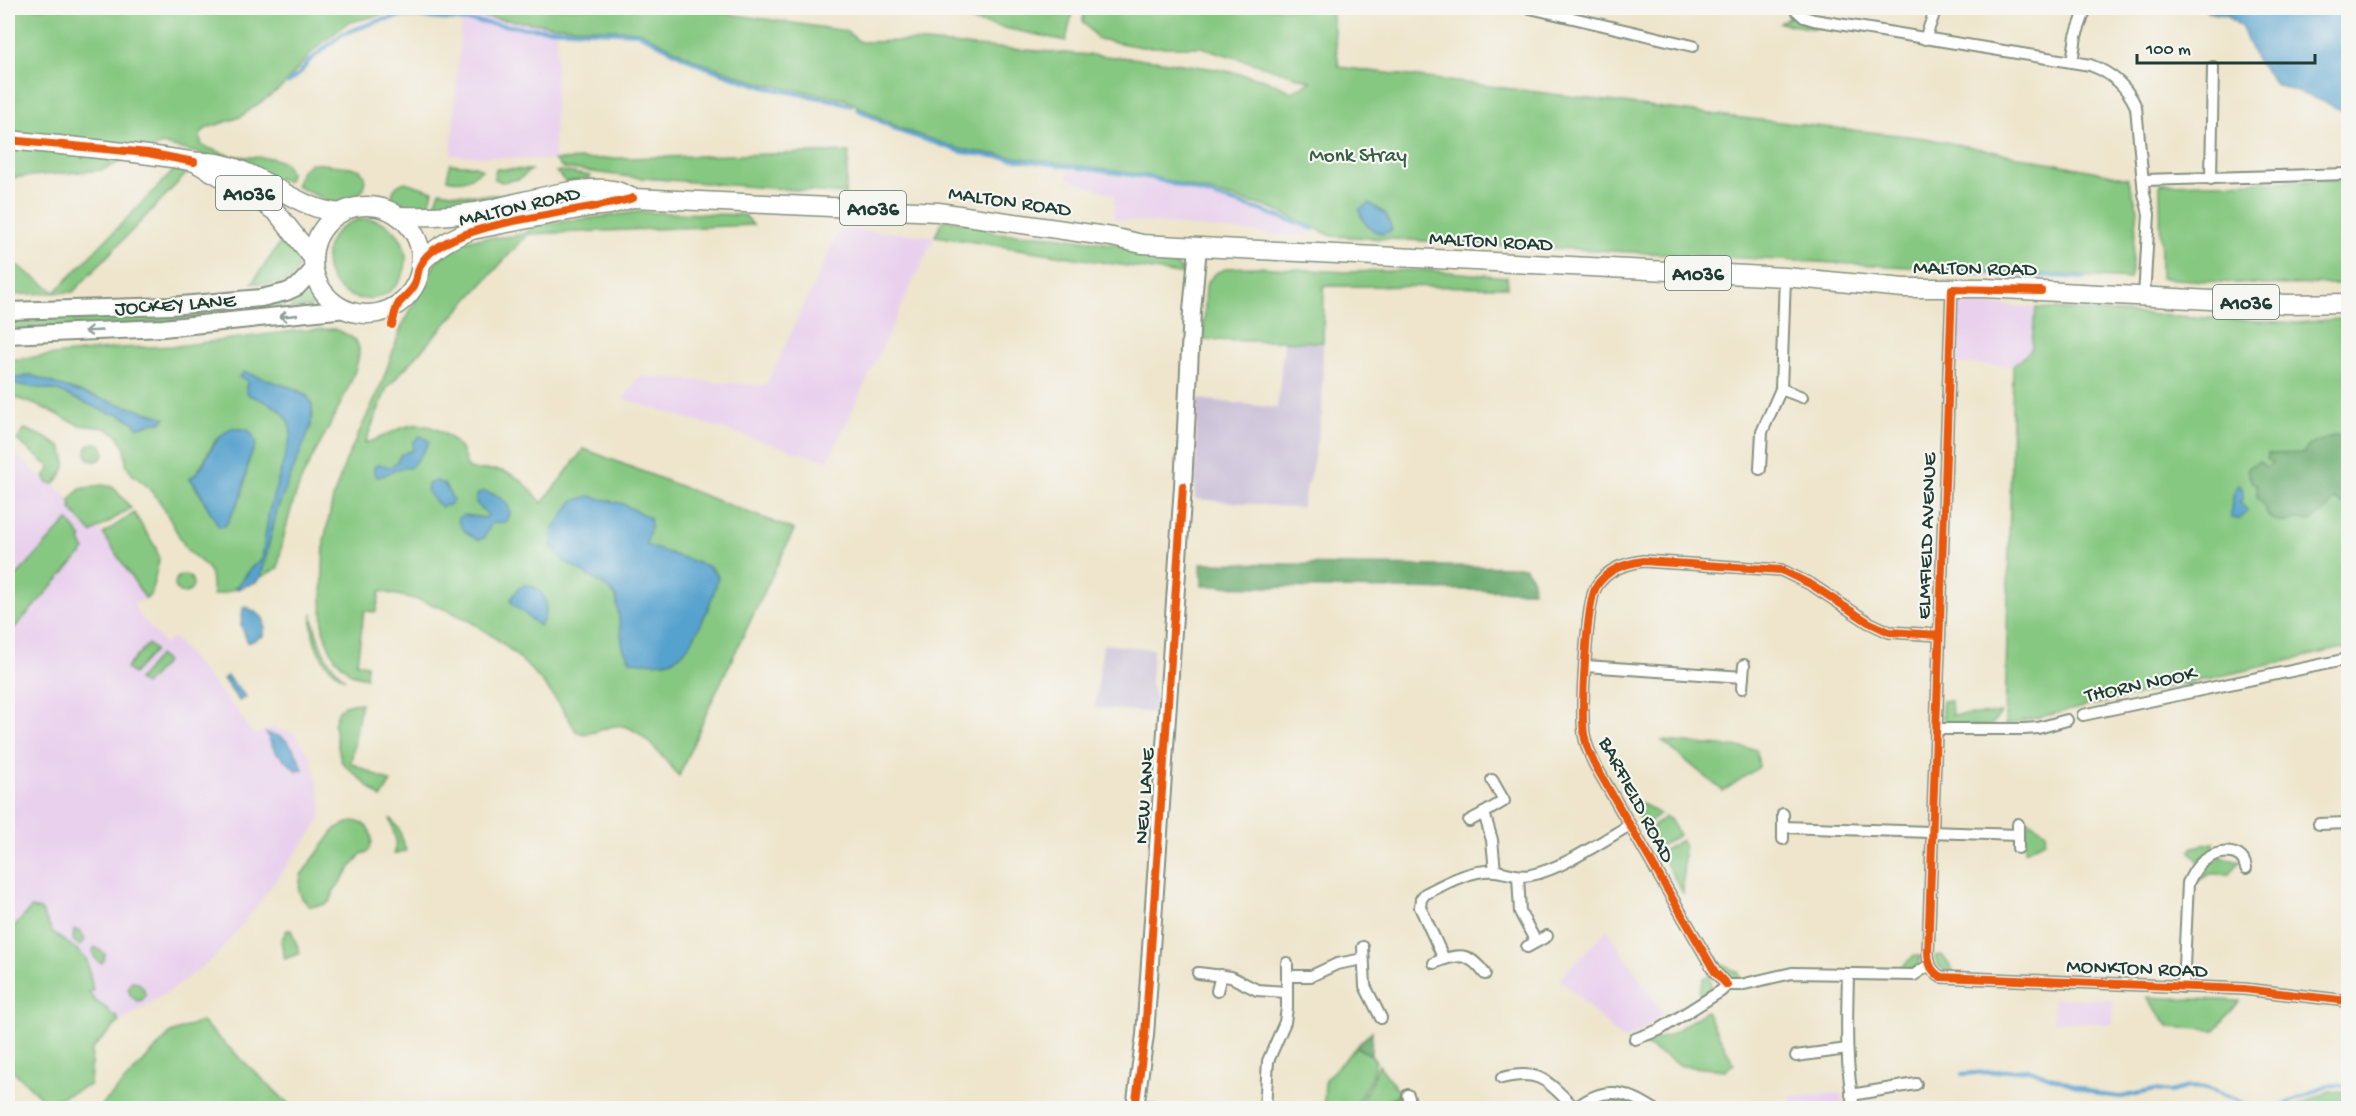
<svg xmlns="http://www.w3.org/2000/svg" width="2356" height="1116" font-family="'Gochi Hand',sans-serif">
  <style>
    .built { fill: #e9d1ed }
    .industrial { fill: #c9bfd7 }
    .green { fill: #86c881; stroke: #52825a; stroke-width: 1.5; fill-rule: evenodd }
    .forest { fill: #6cac6f; stroke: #467452; stroke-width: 1.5 }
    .water { fill: #56a2ce; stroke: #3a7081; stroke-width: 1.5 }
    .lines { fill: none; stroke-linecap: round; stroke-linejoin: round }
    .stream { stroke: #56a2ce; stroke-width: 4 }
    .street-casing { stroke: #869180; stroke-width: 14 }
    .secondary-casing { stroke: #869180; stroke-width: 20 }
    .primary-casing { stroke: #869180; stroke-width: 21 }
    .street { stroke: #fff; stroke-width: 10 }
    .secondary { stroke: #fff; stroke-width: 16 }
    .primary { stroke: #fff; stroke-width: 18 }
    .cycleway-casing { stroke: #f6f6f2; stroke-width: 11 }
    .cycleway { stroke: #e8590c; stroke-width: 8 }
    .oneway { stroke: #8f9e9a }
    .labels { text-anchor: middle; stroke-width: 4.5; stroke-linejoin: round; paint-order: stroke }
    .shield { fill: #f6f6f2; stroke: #60746d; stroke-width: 1.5 }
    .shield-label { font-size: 20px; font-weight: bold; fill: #1f3d34 }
    .park-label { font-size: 21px; fill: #396047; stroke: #f6f6f2 }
    .street-label { font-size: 21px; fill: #1f3d34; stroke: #f6f6f2 }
  </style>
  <rect width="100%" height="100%" fill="#f6f6f2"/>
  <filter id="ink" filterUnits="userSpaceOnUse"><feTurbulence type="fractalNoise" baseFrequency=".0167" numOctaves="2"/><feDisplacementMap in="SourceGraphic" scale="12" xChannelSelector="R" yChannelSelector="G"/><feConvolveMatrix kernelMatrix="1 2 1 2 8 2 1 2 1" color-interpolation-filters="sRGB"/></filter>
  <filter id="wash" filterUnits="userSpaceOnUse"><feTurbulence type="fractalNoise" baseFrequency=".008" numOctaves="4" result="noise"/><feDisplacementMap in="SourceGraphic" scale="24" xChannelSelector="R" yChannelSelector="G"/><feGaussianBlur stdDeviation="1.35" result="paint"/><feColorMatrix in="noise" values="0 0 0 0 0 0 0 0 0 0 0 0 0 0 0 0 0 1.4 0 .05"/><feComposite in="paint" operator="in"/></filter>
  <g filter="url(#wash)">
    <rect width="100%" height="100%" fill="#eee5cc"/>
    <g class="built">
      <polygon points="462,15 557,26 554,160 451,155"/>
      <polygon points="1069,170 1150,180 1266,213 1310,231 1309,235 1282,235 1114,219 1114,195 1067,178"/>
      <polygon points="840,229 935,236 828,461 623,399 639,376 766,386"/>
      <polygon points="1965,303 2036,308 2031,350 2013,366 1953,363 1953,312"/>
      <polygon points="8,448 48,483 54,484 70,500 71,509 91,533 99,529 146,599 133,604 139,614 165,644 173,637 238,712 254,735 273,727 293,733 311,757 322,804 321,814 316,827 248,917 215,957 173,989 119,1022 92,1049 8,966"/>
      <polygon points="1607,929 1663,1014 1631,1037 1623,1040 1560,979"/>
      <polygon points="2054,998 2114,1000 2113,1024 2053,1021"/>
      <polygon points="1842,1093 1844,1108 1792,1108 1790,1096"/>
    </g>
    <g class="industrial">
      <polygon points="1284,342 1323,342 1322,412 1312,468 1301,508 1195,499 1197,399 1277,408"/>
      <polygon points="1103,644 1153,649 1151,683 1159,713 1095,708"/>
    </g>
    <g class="green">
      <polygon points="8,8 690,8 846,31 860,42 912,41 1154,60 1216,69 1264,79 1292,92 1311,81 1201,47 1142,47 1098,39 1083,22 1084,8 1300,8 1331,10 1339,67 1742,118 1925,138 2128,178 2138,209 2130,279 1332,236 1271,208 1150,176 960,149 902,129 844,99 760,83 697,61 639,31 557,26 408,8 347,23 312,52 282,87 240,117 207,128 200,135 202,146 231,156 272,158 285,163 290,172 288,182 279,178 276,182 201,154 162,144 102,170 8,178"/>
      <polygon points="910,8 1073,8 1066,41"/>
      <polygon points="1793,15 1806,24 1816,27 1815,29 1780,23"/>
      <polygon points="849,152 845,194 631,177 563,168 554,160"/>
      <path d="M311,163L351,167L360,170L365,176L364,188C354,202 340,206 323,203L324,199L296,186L302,170Z"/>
      <path d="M450,164L476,166L482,170C470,179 462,183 447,179Z"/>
      <polygon points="176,168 188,172 73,292 8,295 8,259 55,292"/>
      <polygon points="496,169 531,170 519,179 501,182 494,178"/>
      <polygon points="560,171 590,176 590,179 566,182 556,172"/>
      <polygon points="2348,180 2348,284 2266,285 2161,278 2160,184"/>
      <path d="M405,182L433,191L429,205L397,208C388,198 392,186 405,182Z"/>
      <path d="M440,191C467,196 494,198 521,192C504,204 457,204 435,204Z"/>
      <path d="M638,212L745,215L753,225L528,234L387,388L365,443C394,436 411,412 443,433C449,437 456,442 460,448C464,454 465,463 469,469C478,471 484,469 493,470C517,471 528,486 542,503L584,449L794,530L711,703L679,776C664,760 638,721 614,726C598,729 596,735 577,733C545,674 490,622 425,602C410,597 395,595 380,591L376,612L364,611L357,663L367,665L366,678L351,674L335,658L329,647L323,630L322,600L324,541L333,498L345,463L382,383L401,328L436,262C444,254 453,246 463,242C487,233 518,244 537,225Z"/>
      <circle cx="366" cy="259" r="40"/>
      <polygon points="943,220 973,223 994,233 1054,236 1139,248 1157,256 1173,259 1185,275 935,236"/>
      <path d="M286,235L300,255C297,287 280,285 252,283Z"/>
      <path d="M1257,267L1346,272L1425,270L1507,277L1508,287L1324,286L1323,342L1203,340L1206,286C1216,264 1236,268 1257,267Z"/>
      <polygon points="313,282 328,304 291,310 289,299"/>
      <polygon points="284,302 284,311 146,324 8,329 8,320 229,309"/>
      <polygon points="2036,308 2297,323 2348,318 2348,647 2005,725 2013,366 2031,350"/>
      <path d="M335,329C343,333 354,336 358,345C367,368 310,457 300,483C289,513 282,537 278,568L261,577L277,510L313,416C312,410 313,402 308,397C299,387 266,380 252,377V374L244,372L240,377L247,380L246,391L249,395C270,403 291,410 291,435L269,512L262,559C259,563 255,564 251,568C237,585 237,592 213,595L211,574L206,566L187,550L160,502L147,486L132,474L126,464L125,448L117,434L106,428L79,425L39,406L8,395V383L58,391L109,413L119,414L135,422L137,427C147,427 151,420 162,422L165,418L66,388L31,375L20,378H8V360L118,348L177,346L302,330ZM232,428L248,430L253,451L249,459L242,495L225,526H219L190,478L196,474L215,441Z"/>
      <path d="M25,429L44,437L62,448C68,464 66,471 54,484L48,483L44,476L51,468L17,440Z"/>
      <circle cx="95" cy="452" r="9"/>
      <polygon points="102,485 113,487 131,508 91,533 71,509 70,500 80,489"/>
      <polygon points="134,513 156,548 159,560 151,594 146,599 103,534"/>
      <polygon points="68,520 82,538 80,541 85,550 8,635 8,585"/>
      <circle cx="184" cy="584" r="9"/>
      <path d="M312,614C317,641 324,660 345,679C321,666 310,641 312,614Z"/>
      <polygon points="148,644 155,650 133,674 126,668"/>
      <polygon points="159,655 166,662 145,685 138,680"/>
      <polygon points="1942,701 1951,701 1952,715 2001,713 1990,727 1946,724 1942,716"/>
      <polygon points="361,703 351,763 391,782 381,798 341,761 334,725 338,712 344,705"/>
      <polygon points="1662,741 1756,749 1759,767 1723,791"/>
      <polygon points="1631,797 1660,814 1644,826 1628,799"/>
      <polygon points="1665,817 1670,819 1679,835 1657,848 1647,831"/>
      <polygon points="390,818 399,829 406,851 394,854 396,841"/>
      <polygon points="2025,818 2046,832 2045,841 2025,851"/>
      <path d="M353,821C371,823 376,838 368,852L361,854L333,892C333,906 320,906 309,906L302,898L299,891L301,875L336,828Z"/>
      <polygon points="1681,840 1684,844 1683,893 1660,853"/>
      <polygon points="2214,843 2215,851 2198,861 2190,851 2193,847"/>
      <polygon points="2222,857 2240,861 2230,874 2210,874 2192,884 2205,865"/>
      <path d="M31,908L41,910L53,933L75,948L87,960L93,991L89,992C93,1004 108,1005 112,1015H116L119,1022L92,1049L90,1085L47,1103L8,1066V934Z"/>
      <polygon points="74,930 80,931 85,940 80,946 73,940"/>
      <polygon points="287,930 291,930 300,953 285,959 281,941"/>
      <polygon points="95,947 105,954 103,962 100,963 94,957 93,950"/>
      <path d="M1942,955L1955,973C1944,972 1936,967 1935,956Z"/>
      <path d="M1914,956H1920C1920,968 1910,971 1900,971L1901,967Z"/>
      <polygon points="1724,965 1739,973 1740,979 1727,979 1719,968"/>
      <polygon points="1710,975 1711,988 1702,998 1699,992 1704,978"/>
      <path d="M132,981C140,982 145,988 145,996L142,1000L137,1001L131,996L128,988Z"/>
      <polygon points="2147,997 2240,1001 2215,1030 2169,1027"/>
      <polygon points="1706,1011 1734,1064 1725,1070 1682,1066 1641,1043 1668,1036"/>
      <polygon points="201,1021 293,1108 99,1108 171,1033"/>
      <polygon points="1356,1047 1371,1055 1376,1062 1370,1081 1354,1108 1326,1108 1324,1102 1325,1080"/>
      <polygon points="1379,1065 1400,1093 1384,1103 1381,1108 1357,1108 1372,1082"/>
      <polygon points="2330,1091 2348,1092 2348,1108 2297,1108 2296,1106"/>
      <polygon points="1615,1100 1629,1102 1639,1108 1624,1108 1612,1101"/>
    </g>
    <g class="forest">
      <path d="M2335,435L2347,436L2348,438V484L2344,493L2348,499L2342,504L2335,499L2322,514L2310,521C2293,515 2286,529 2271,518C2265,513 2264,503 2257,498V484L2252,482L2247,471L2250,466L2259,461L2266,467L2272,463L2266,459L2268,454L2303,453L2309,445Z"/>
      <path d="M1201,563L1525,567C1531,575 1535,581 1533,591L1202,586Z"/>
      <polygon points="1372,1031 1371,1055 1356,1047"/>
      <polygon points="1400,1093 1403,1101 1399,1108 1381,1108 1384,1103"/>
    </g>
    <g class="water">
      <polygon points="2206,8 2348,8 2348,113 2320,100 2277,85 2255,58 2242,28 2228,16 2208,12"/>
      <path d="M1369,203L1386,214L1392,230L1382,234C1369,230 1363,223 1359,210Z"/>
      <path d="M244,372L292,388L308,397L312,406L311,426L277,510L261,577L256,582L235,590L254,565L259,563L262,559L269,512L291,435C291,409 269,403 249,395L246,391L247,380L239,377Z"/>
      <path d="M31,375L66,388L166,418L162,422C151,420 147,427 137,427L134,422L119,414L109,413L58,391L8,383L9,377L20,378Z"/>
      <path d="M232,428L248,430L253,436L256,444L249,459L242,495L225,526L219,527L195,484L190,479C208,466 208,441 232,428Z"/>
      <path d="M420,436L429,441C427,448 416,462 409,468C393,466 388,477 377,477L374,472V467L379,464L390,467L398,461L400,455L413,450V442Z"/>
      <polygon points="436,481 444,484 453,499 451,504 442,507 431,497 427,489 429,483"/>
      <path d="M2239,485L2242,487L2243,498L2240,503L2248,511L2240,519L2231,518C2230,510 2233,491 2239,485Z"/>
      <path d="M482,491C498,494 518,505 506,522L492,523L484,538L479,540C470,537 459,528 458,518L464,515L486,518L488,515L476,503V496Z"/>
      <path d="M590,496L623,504L650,518L651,526L646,545L710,567L718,576C714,597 694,650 674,659C662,665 644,662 631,661L623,648L616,597L607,587L564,561L552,546L553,529L573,501Z"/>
      <path d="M524,585C546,585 553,611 539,626L512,603L511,599L518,589Z"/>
      <path d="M247,607C259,615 269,616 263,636L248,643L241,625L243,608Z"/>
      <polygon points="227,676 246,697 239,701 223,679"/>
      <path d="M266,733C271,734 277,735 281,737C291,742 300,759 303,769L297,771L275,751Z"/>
    </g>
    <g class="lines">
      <g class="stream">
        <polyline points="288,83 300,73 309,61 342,34 381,20 403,16 471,21 525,28 638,33 697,64 742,80 768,88 841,102 851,106"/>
        <polyline points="857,109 899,131 962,152 1152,178 1260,210 1313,229"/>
        <polyline points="1951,271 2086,278"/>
        <polyline points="1962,1074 2027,1069 2103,1095 2121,1097 2155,1090 2170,1092 2188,1087 2207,1088 2254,1108"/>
        <polyline points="2276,1108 2330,1085 2348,1086"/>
      </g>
    </g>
  </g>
  <g filter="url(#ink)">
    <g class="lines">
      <g class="street-casing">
        <g id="street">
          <polyline points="1530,8 1693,46"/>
          <path d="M1794,8L1804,17L1814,20L2090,65C2112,73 2127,86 2136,107L2144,194L2149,214L2144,297"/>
          <polyline points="1925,39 1936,8"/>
          <polyline points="2072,62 2076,36 2086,8"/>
          <polyline points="2211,179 2213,67"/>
          <polyline points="2144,180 2348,174"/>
          <path d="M1952,289L1928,954C1929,965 1931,971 1941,977L2244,989L2348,1001"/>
          <polyline points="1781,389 1785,277"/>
          <polyline points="1760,469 1762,432 1781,389 1802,397"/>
          <polyline points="1586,666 1743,677"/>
          <polyline points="1742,688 1744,665"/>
          <polyline points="2083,715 2348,659"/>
          <polyline points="1938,729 2024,729 2038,728 2067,720"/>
          <polyline points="1492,780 1504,801 1484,813 1492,840 1495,871"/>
          <polyline points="1783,814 1783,839"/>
          <polyline points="1469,821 1484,813"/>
          <polyline points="2319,824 2348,823"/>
          <polyline points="1783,827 2018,835"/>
          <polyline points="2018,848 2018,824"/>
          <polyline points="1518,876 1520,912 1536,942"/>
          <polyline points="1363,947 1365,986 1381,1018"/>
          <polyline points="1527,947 1547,936"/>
          <path d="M1444,959L1420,907L1421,899L1425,894C1446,883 1471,869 1495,871C1507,872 1519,878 1531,875C1562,869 1602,841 1630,825"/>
          <path d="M1434,963C1459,953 1469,952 1485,974"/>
          <polyline points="1198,973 1231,977 1257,990 1287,992"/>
          <path d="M1848,974C1847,1019 1845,1064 1854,1108"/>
          <polyline points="1287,976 1311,976 1337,964 1363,959"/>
          <path d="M1727,985L1715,972L1595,765C1590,755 1586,745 1584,734C1581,712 1586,604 1596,587C1607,569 1624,564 1643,561L1781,570L1812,585L1868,622L1889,632L1939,635"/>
          <path d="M2183,987L2188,883C2192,875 2197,865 2205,860C2219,850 2243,848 2246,868"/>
          <polyline points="1217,991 1221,975"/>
          <polyline points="1635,1039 1659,1030 1721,991 1727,985 1740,985 1792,973 1914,975 1929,965"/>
          <polyline points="1796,1056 1847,1049"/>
          <path d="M1502,1078C1542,1068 1548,1083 1575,1108"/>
          <polyline points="1408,1095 1412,1108"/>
          <polyline points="1851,1095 1916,1084"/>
          <polyline points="1136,1105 1164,1108"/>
          <polyline points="1265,1108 1268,1061 1285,1022 1287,1008 1287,963"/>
          <path d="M1576,1108C1603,1086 1624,1090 1652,1108"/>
        </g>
      </g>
      <g class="secondary-casing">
        <g id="secondary">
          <polyline points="8,311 170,306 261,298 286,292 297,287 314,269"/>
          <polyline points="8,335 163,328 346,309"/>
          <polyline points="1135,1108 1145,1035 1183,486 1192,311 1198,247"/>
        </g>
      </g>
      <g class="primary-casing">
        <g id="primary">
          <path d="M8,140C69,146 130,151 190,161C201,163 212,161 222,164C264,174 296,209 341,213"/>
          <polyline points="198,164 245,190 277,213 313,258"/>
          <circle cx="367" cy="260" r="54"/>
          <path d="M398,216C425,217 450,216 476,212C511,206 580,183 612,190C619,191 626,195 633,198L938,212L1112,237L1142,244L1785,277L1904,288H1985L2287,304L2348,303"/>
          <path d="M420,264C436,247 451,238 472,230L589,207L610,205L633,198"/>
        </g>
      </g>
      <use href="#street" class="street"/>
      <use href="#secondary" class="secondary"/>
      <use href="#primary" class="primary"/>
      <g class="cycleway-casing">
        <g id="cycleway">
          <polyline points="8,140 148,153 194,162"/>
          <path d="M2041,291L1952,289L1928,954C1929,965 1931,971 1941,977L2244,989L2348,1001"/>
          <path d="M392,325C394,318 395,309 399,303C404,297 410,293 414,286C418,279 417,270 421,264C444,220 586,213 633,198"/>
          <path d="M1727,985L1715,972L1595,765C1590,755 1586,745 1584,734C1581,712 1586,604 1596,587C1607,569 1624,564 1643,561L1781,570L1812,585L1868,622L1889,632L1939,635"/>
          <polyline points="1135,1108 1145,1035 1183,486"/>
        </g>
      </g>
      <use href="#cycleway" class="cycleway"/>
    </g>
    <defs><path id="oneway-shaft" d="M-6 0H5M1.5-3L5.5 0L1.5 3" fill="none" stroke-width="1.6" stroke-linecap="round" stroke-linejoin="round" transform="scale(1.5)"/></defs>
    <g class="oneway">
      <use href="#oneway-shaft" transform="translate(288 316) rotate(174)"/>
      <use href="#oneway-shaft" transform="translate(93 331) rotate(177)"/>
    </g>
  </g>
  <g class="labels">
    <g class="shield">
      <rect x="216" y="176" width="66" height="34" rx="4.5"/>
      <rect x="840" y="191" width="66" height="34" rx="4.5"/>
      <rect x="1665" y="256" width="66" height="34" rx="4.5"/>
      <rect x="2213" y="285" width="66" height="34" rx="4.5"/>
    </g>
    <g class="shield-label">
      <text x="249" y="200">A1036</text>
      <text x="873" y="215">A1036</text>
      <text x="1698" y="280">A1036</text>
      <text x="2246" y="309">A1036</text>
    </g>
    <g class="park-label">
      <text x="1358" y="161">Monk Stray</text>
    </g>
    <g class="street-label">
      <text transform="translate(1010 200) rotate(8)" y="7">MALTON ROAD</text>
      <text transform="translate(519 205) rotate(-13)" y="7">MALTON ROAD</text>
      <text transform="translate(1491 240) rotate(3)" y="7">MALTON ROAD</text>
      <text transform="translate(1975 267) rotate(1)" y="7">MALTON ROAD</text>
      <text transform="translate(175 303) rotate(-4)" y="7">JOCKEY LANE</text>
      <text transform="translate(1925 536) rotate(-88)" y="7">ELMFIELD AVENUE</text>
      <text transform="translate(2140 683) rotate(-12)" y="7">THORN NOOK</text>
      <text transform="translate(1143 796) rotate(-86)" y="7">NEW LANE</text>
      <text transform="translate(1638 799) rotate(62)" y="7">BARFIELD ROAD</text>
      <text transform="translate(2137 967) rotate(2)" y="7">MONKTON ROAD</text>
    </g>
  </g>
  <rect width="2356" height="1116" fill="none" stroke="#f6f6f2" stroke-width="30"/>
  <path d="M2137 54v9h178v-9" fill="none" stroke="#1f3d34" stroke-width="3"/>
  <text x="2146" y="54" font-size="18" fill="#1f3d34" stroke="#f6f6f2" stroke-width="4.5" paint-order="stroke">100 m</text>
</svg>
